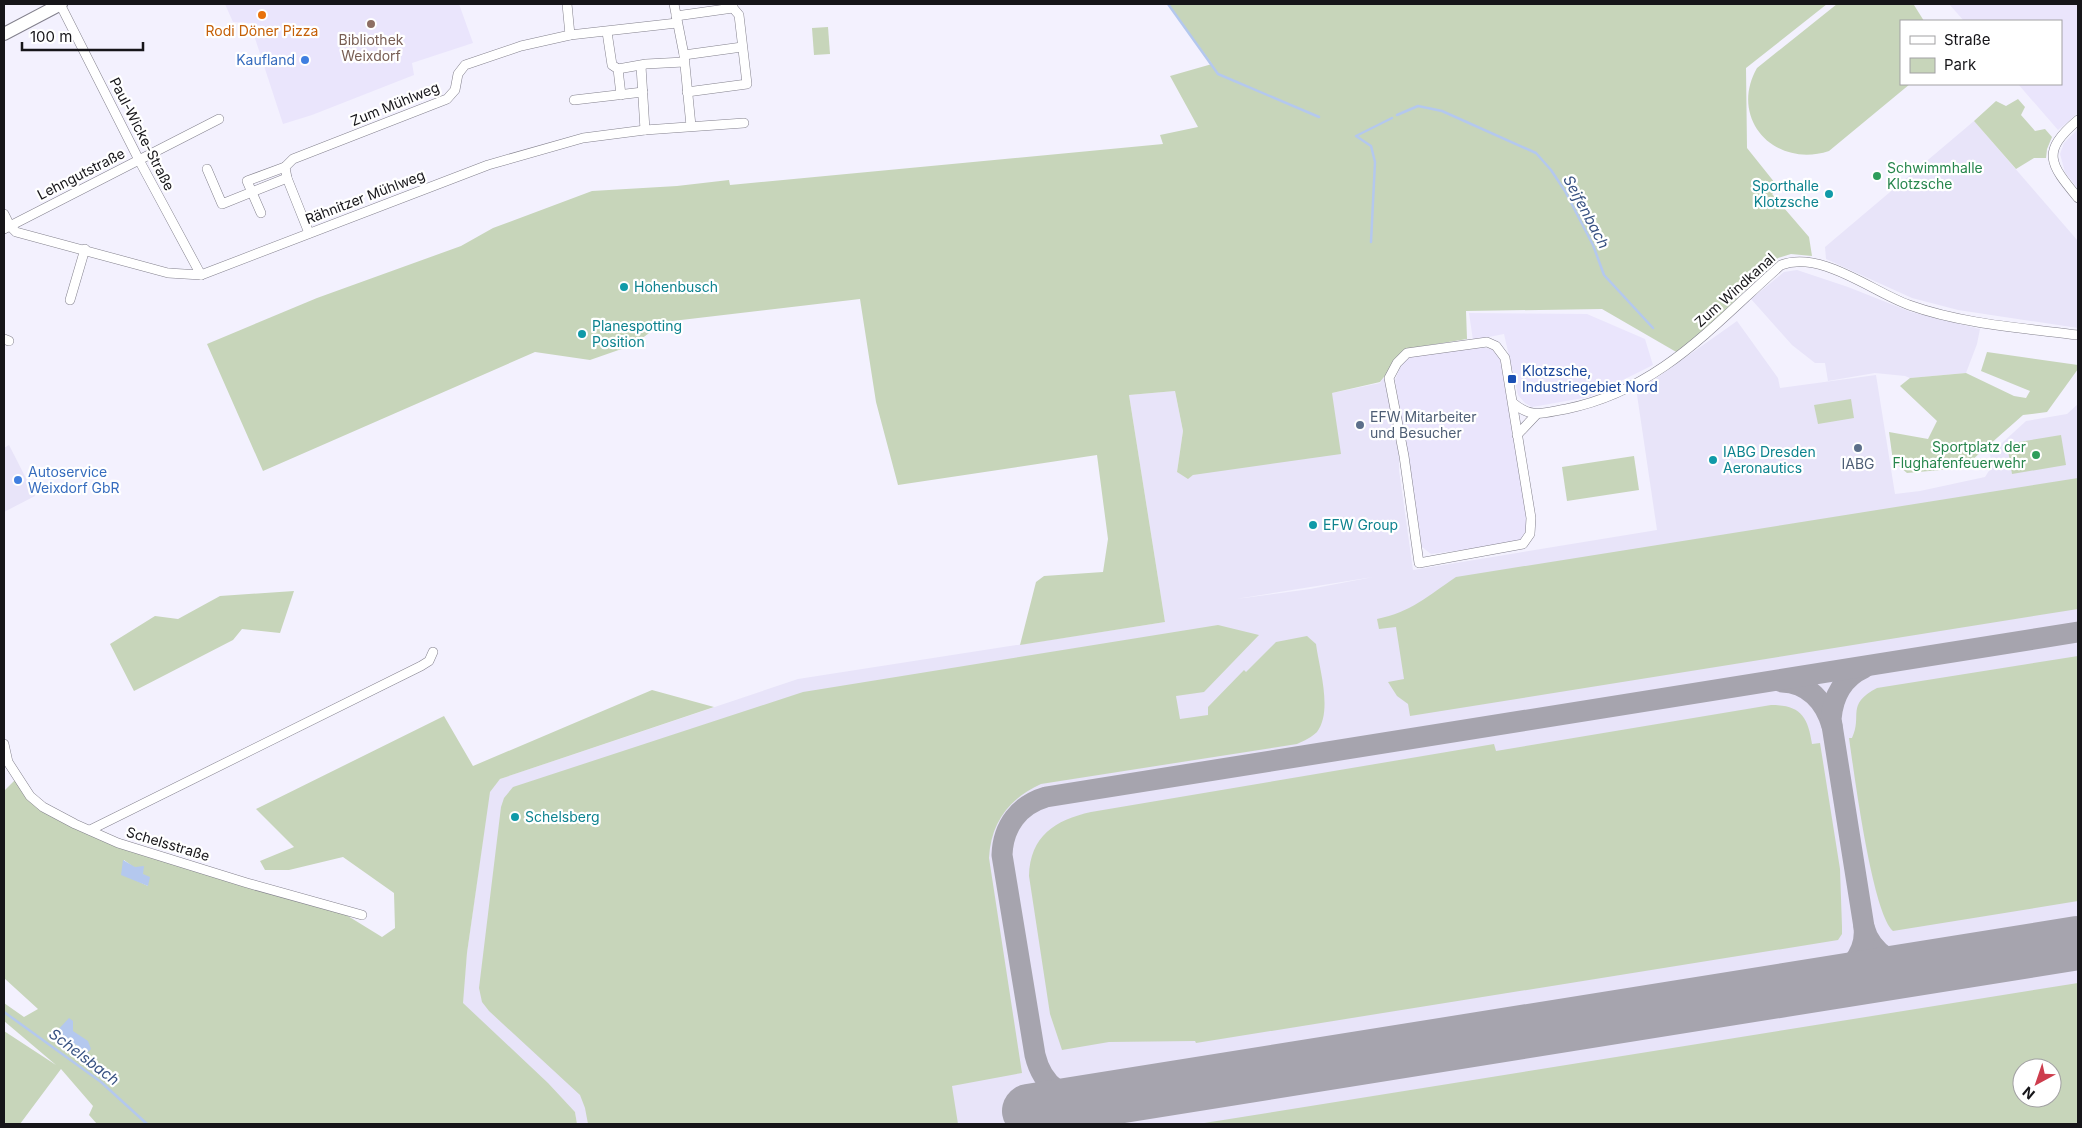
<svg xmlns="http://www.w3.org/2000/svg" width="2082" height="1128" font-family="Inter,sans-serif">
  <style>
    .commercial { fill: #eae5fc }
    .built { fill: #e8e4f9; fill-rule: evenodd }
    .green { fill: #c7d5ba; fill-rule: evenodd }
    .water { fill: #b4c8ee }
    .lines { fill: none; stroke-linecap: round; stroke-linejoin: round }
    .stream { stroke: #b4c8ee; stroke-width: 2.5 }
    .taxiway { stroke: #a6a4ae; stroke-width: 21 }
    .runway { stroke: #a6a4ae; stroke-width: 54 }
    .street-casing { stroke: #83818d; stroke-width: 10 }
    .secondary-casing { stroke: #83818d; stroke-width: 14 }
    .street { stroke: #fff; stroke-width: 9 }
    .secondary { stroke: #fff; stroke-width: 12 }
    .food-dot { fill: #e8710a; stroke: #fff; stroke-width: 2 }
    .education-dot { fill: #8d6e63; stroke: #fff; stroke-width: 2 }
    .shop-dot { fill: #3f7fe0; stroke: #fff; stroke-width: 2 }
    .leisure-dot { fill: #2e9e5b; stroke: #fff; stroke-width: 2 }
    .culture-dot { fill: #0f9aa8; stroke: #fff; stroke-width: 2 }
    .transit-dot { fill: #1a4fb4; stroke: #fff; stroke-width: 2 }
    .service-dot { fill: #5c6f8a; stroke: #fff; stroke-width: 2 }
    .labels { text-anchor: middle; stroke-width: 4.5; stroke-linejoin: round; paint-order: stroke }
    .food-label { font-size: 14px; fill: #c56008; stroke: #fff }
    .education-label { font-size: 14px; fill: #785e54; stroke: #fff }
    .shop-label { font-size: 14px; fill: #366cbe; stroke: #fff; text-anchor: end }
    .street-label { font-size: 14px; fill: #161519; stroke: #fff }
    .leisure-label { font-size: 14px; fill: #27864d; stroke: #fff; text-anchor: start }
    .culture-label { font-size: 14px; fill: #0d838f; stroke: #fff; text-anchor: start }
    .transit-label { font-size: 14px; fill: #164399; stroke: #fff; text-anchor: start }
    .service-label { font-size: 14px; fill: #4e5e75; stroke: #fff; text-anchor: start }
    .water-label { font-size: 15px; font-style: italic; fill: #365081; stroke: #fff }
  </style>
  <rect width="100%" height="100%" fill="#f3f1fe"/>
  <g class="commercial">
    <polygon points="225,4 459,4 473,43 412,63 414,75 312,115 283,124 250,23 233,22"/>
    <polygon points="1949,4 2078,4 2078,113 2058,130 2018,84 2061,84 2061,21 1964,21"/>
    <polygon points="2078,129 2078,189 2065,172 2060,154 2064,143"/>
    <polygon points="1469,313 1587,314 1645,339 1653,365 1589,397 1532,407 1525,403 1518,395 1504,334 1473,340"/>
    <polygon points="1478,347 1492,349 1502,361 1528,521 1527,531 1524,538 1517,543 1431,554 1422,547 1395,380 1402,363 1411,356"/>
  </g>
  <g class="built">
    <polygon points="1974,121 2078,241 2078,328 1958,310 1912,298 1826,259 1825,247"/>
    <polygon points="1797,270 1848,287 1911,312 1980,329 1977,344 1966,373 1910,378 1905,376 1875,373 1828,381 1825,363 1815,363 1792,345 1751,299 1784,272"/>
    <path d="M1737,321L1778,378L1780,388L1876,375L1895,494L1920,491L1985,477L1992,466L1990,454L2026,421L2067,414L2078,404V1124H577L575,1112L462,1003L467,953L489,792L500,779L798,679L1165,622L1129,395L1175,391L1183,431L1177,472L1188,478L1332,393L1380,383L1384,377L1399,449V470L1413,570L1657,530L1636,388L1658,377ZM1373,577L1310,589L1236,599ZM2022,1068H2052V1098H2022Z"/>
    <polygon points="9,445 35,496 4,512 4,448"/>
  </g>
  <g class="green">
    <polygon points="1168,4 1827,4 1746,68 1747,148 1779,188 1772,194 1809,237 1812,256 1791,254 1778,258 1694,341 1678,353 1602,309 1466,311 1467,339 1406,349 1380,382 1332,393 1341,454 1193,475 1188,479 1177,472 1183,431 1175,391 1129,395 1165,622 1020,645 1036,582 1044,576 1103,572 1108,539 1097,455 898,485 876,402 860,299 664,322 633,345 590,360 535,352 263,471 207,344 317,298 461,246 493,228 592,191 677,186 729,180 730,185 1163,144 1160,135 1198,127 1170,76 1212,64"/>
    <path d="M1837,4H1912L1914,5L1924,21H1901V84H1910L1829,151C1775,169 1728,119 1757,68Z"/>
    <polygon points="828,27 830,54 814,55 812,28"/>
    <polygon points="2018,99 2025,107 2021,115 2035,131 2045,129 2052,137 2047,149 2046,158 2034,158 2016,169 1974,121 1996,101 2006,106"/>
    <polygon points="1987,352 2078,365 2078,369 2047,412 2023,415 1963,468 1907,473 1893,461 1889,432 1928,439 1937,421 1900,386 1910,378 1966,373 2014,396 2026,398 2030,391 1981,371"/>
    <polygon points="1851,399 1854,418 1818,424 1814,405"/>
    <polygon points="2061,435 2066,465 2012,474 2007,444"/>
    <polygon points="1634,456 1639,490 1567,501 1562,467"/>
    <path d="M2078,478V609L1410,716L1408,704L1397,696L1388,682L1404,679L1396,627L1379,629L1377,619C1411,612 1428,596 1456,577Z"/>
    <polygon points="294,591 280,633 242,629 233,640 134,691 110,644 155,616 178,619 220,596"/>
    <path d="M1218,625L1259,635L1204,692L1176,696L1180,719L1208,715V707L1244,670L1246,672L1276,642L1307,636L1316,644C1319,668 1333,711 1317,732C1312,737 1304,741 1297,744L1041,784C1008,799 991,823 989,858L1022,1073L952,1086L958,1124H588L585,1108L580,1095L489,1011L482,1002L479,988L501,807L504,798L513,787L803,692Z"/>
    <path d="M2078,656V901L1893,931C1872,912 1854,772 1849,738H1852C1863,715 1845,705 1877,688Z"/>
    <path d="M652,690L714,707L500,779L490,792L467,953L463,1003L548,1083L575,1112L577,1124H97L89,1115L93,1106L61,1069L20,1124H4V1031L56,1065L4,1021V1003L24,1017L38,1009L4,978V791L15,780L70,826L343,913L382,937L395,928L394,893L343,857L289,870H265L260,861L294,847L256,809L444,716L473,766ZM124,860L143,874L148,886L133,879L123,868ZM73,1021L72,1031L87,1054L75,1044L63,1041Z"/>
    <path d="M1771,705C1800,705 1808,716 1812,744L1820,743L1840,869L1842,927V934L1838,940L1196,1043L1195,1041L1109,1042L1062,1050L1050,1014L1029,876C1030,836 1055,820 1091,812L1494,744L1496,751Z"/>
    <path d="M2078,983V1124H1198ZM2022,1068H2052V1098H2022Z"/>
  </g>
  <g class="water">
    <polygon points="123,860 135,867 144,866 143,874 150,877 148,886 121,875"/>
    <polygon points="69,1018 73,1021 73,1031 88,1041 91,1049 86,1054 75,1044 63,1041 55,1033"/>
  </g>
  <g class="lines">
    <g class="stream">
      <polyline points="1168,4 1218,74 1319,117"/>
      <polyline points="1397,115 1418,106 1442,111 1536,153 1551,170 1565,191 1593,245 1604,275 1653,328"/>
      <polyline points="1371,242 1375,162 1371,146 1356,136 1392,118"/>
      <polyline points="4,1012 101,1082 147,1124"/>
    </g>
    <g class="taxiway">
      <path d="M1782,682C1808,683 1825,701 1832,726"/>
      <path d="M1864,927C1871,953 1897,969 1923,967"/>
      <path d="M1821,984C1846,977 1867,954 1864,927L1831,719C1833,696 1844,677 1864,668"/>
      <path d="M1096,1100C1064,1099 1043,1088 1035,1055L1002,855C1003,826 1019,805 1046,797L2078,632"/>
    </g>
    <polyline class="runway" points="1029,1111 2078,943"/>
    <g class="street-casing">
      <g id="street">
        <polyline points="60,4 139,160 201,275"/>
        <polyline points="567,4 570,35"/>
        <polyline points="674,4 684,55 691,126"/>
        <polyline points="676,16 733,8"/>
        <polyline points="607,32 612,65 618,69 621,95"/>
        <polyline points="684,55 742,47"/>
        <polyline points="641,66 645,130"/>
        <polyline points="618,69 646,64 684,62"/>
        <polyline points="687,92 747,84 739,15 733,8 733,4"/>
        <polyline points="574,100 643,92"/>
        <path d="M2078,120C2040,152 2050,164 2078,198"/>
        <polyline points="207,169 222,204 287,178"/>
        <polyline points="261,213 247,181 285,167"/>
        <polyline points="4,214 10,226 219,119"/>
        <polyline points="4,229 10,226 16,232 168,273 201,275 488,165 583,138 645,130 744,123"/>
        <polyline points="309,233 287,178 285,167 293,159 447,99 455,90 458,74 465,65 521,46 570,35 677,23"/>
        <polyline points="70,300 85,249"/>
        <polyline points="4,339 9,341"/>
        <polygon points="1487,342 1496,346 1505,358 1531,518 1530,534 1523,544 1419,563 1404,456 1389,378 1397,363 1407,353"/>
        <path d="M1513,403C1532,419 1543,413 1566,409C1660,390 1713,325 1781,265C1821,250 1871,291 1909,305C1962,324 2022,328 2078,335"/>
        <polyline points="1517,435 1536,415"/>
        <polyline points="4,744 8,762 30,796 43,807 75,824 118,843 247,883 362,915"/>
        <polyline points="90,830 421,666 429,661 433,652"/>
      </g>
    </g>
    <g class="secondary-casing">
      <polyline id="secondary" points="4,34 61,4"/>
    </g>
    <use href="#street" class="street"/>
    <use href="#secondary" class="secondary"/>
  </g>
  <circle class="food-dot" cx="262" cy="15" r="5"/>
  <circle class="education-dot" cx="371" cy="24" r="5"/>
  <g class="shop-dot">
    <circle cx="305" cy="60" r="5"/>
    <circle cx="18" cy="480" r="5"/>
  </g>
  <g class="leisure-dot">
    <circle cx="1877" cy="176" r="5"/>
    <circle cx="2036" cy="455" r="5"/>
  </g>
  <g class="culture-dot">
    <circle cx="1829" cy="194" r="5"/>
    <circle cx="624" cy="287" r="5"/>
    <circle cx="582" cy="334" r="5"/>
    <circle cx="1713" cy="460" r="5"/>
    <circle cx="1313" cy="525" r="5"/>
    <circle cx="515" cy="817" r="5"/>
  </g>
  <rect class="transit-dot" x="1507" y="374" width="10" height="10" rx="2.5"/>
  <g class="service-dot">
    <circle cx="1360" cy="425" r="5"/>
    <circle cx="1858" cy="448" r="5"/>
  </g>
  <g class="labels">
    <g class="food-label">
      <text x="262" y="36">Rodi Döner Pizza</text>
    </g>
    <g class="education-label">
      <text x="371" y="45">Bibliothek<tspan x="371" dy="16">Weixdorf</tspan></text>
    </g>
    <g class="shop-label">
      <text x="295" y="65">Kaufland</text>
      <text x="28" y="477" text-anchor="start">Autoservice<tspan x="28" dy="16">Weixdorf GbR</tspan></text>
    </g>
    <g class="street-label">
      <text transform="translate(395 104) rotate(-22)" y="5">Zum Mühlweg</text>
      <text transform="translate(142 134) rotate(63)" y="5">Paul-Wicke-Straße</text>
      <text transform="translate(81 174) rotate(-27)" y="5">Lehngutstraße</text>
      <text transform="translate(365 197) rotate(-21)" y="5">Rähnitzer Mühlweg</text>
      <text transform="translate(1735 290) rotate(-42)" y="5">Zum Windkanal</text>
      <text transform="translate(168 844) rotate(17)" y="5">Schelsstraße</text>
    </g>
    <g class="leisure-label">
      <text x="1887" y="173">Schwimmhalle<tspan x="1887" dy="16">Klotzsche</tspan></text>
      <text x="2026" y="452" text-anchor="end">Sportplatz der<tspan x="2026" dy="16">Flughafenfeuerwehr</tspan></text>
    </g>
    <g class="culture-label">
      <text x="1819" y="191" text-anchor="end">Sporthalle<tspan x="1819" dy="16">Klotzsche</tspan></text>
      <text x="634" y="292">Hohenbusch</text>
      <text x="592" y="331">Planespotting<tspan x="592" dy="16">Position</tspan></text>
      <text x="1723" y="457">IABG Dresden<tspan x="1723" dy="16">Aeronautics</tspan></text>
      <text x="1323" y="530">EFW Group</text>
      <text x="525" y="822">Schelsberg</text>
    </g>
    <g class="transit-label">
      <text x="1522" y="376">Klotzsche,<tspan x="1522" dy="16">Industriegebiet Nord</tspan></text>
    </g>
    <g class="service-label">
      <text x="1370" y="422">EFW Mitarbeiter<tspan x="1370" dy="16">und Besucher</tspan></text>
      <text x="1858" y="469" text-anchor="middle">IABG</text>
    </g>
    <g class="water-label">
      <text transform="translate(1586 212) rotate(62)" y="5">Seifenbach</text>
      <text transform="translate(84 1057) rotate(37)" y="5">Schelsbach</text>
    </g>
  </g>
  <rect width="2082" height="1128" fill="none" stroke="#161519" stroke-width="10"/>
  <rect x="1900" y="20" width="162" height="65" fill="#ffffff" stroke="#a2a1a3"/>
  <rect x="1910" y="36" width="25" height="8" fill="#ffffff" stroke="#a2a1a3"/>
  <text x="1944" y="45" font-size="15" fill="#161519">Straße</text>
  <rect x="1910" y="58" width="25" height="15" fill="#c7d5ba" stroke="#a2a1a3"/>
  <text x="1944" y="70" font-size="15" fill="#161519">Park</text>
  <g transform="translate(2037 1083) rotate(220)"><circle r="24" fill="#ffffff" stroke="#a2a1a3"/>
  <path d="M0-4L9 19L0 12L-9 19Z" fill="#cd3d4d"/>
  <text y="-8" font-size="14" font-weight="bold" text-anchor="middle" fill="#161519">N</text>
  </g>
  <path d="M22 42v8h121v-8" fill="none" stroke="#161519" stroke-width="2.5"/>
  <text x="30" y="42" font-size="15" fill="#161519" stroke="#ffffff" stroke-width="4" paint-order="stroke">100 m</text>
</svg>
